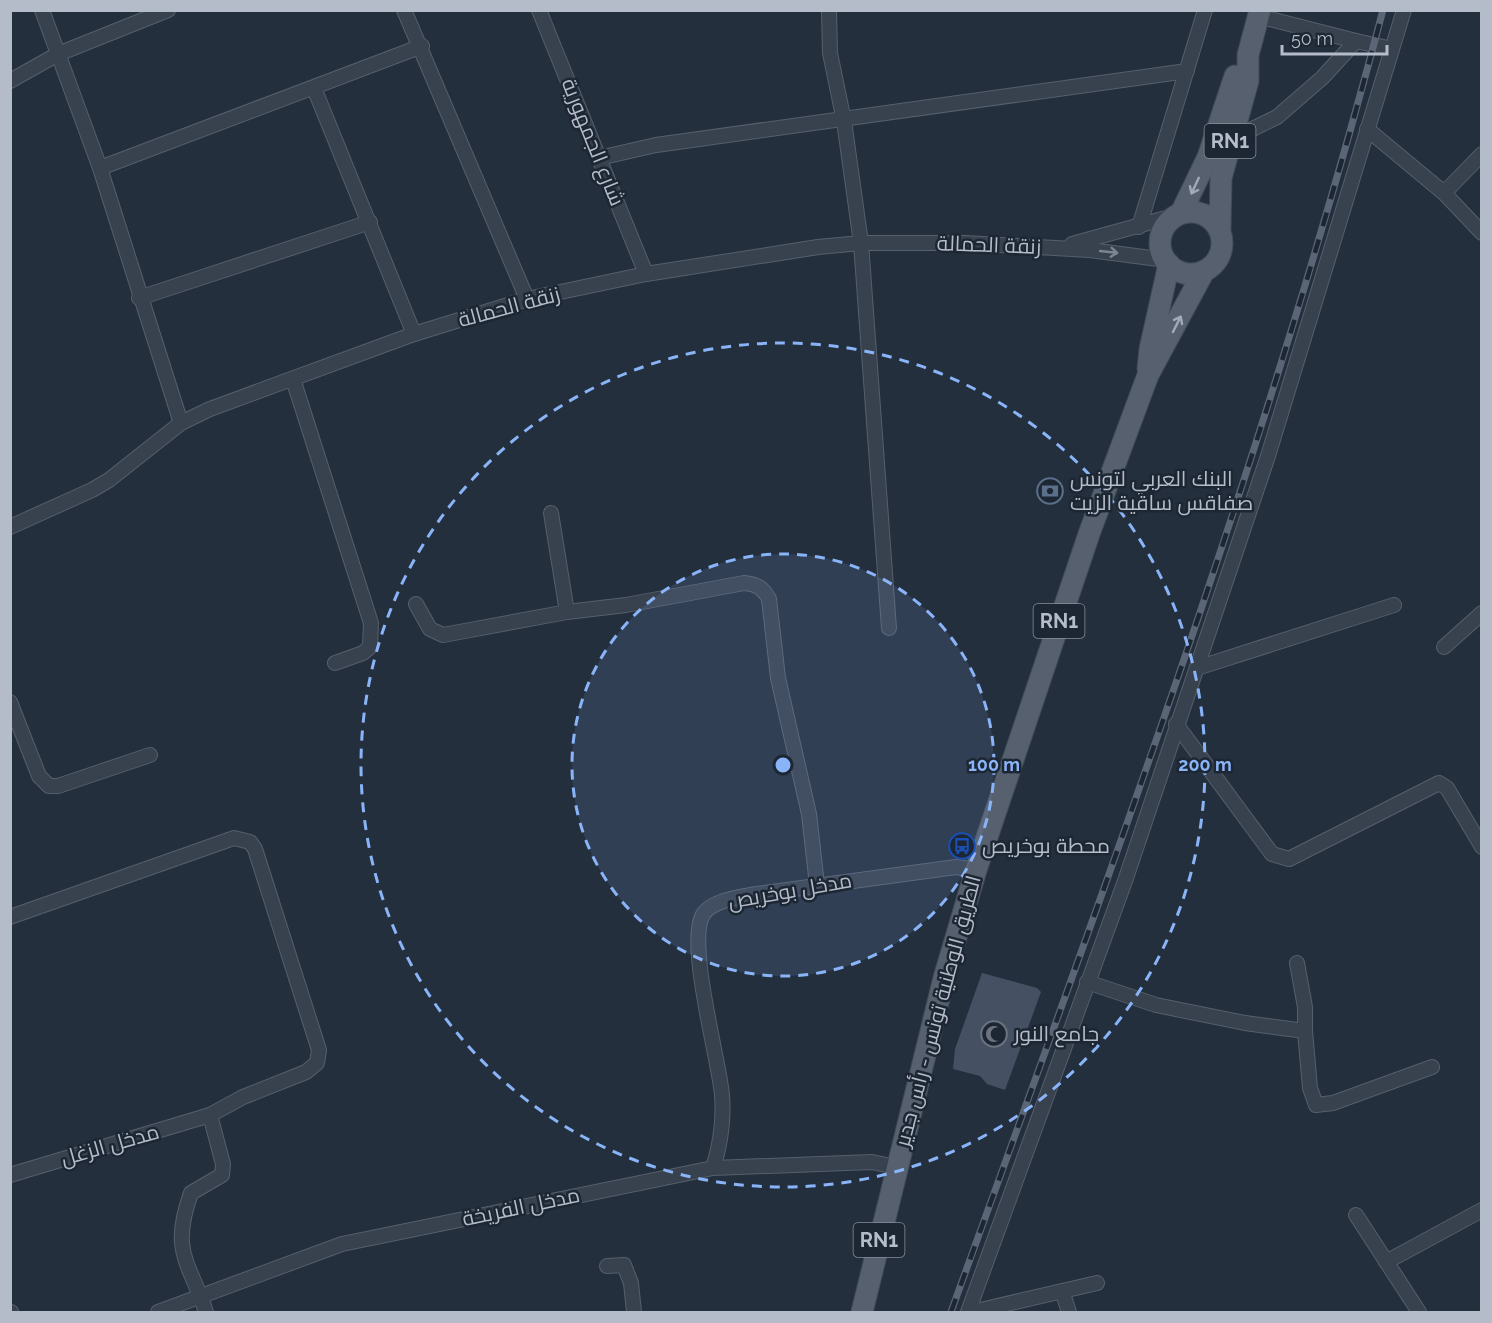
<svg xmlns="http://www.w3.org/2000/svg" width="1492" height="1323" font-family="Raleway,Cairo,sans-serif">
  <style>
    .building { fill: #455162 }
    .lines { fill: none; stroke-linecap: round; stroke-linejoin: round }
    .street-casing { stroke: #565f6c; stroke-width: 16 }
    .primary-casing { stroke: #414a57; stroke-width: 23 }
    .street { stroke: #38414e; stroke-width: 14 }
    .primary { stroke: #56606e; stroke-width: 21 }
    .rail-casing { stroke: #5a6575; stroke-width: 7 }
    .rail { stroke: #1d2633; stroke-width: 4.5; stroke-dasharray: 14; stroke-linecap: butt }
    .oneway { stroke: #a1aab7 }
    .oneway2 { stroke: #7c8592 }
    .ring { fill: none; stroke: #8ab4f8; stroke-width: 3; stroke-dasharray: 10 8 }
    .labels { text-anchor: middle; stroke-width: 5; stroke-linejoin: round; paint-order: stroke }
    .shield { fill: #1d2633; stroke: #878f9c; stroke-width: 1.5 }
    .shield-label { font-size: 20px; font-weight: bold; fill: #b4bcc9 }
    .street-label { font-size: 21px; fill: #b4bcc9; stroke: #1d2633 }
    .poi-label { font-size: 21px; fill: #b4bcc9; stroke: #1d2633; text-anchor: start }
    .centre { fill: #8ab4f8; stroke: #1d2633; stroke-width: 3 }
    .ring-label { font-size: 18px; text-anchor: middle; font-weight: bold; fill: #8ab4f8; stroke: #1d2633; stroke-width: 5; stroke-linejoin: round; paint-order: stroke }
  </style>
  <rect width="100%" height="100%" fill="#242f3e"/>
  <polygon class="building" points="982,973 1037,988 1041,992 1005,1090 987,1084 980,1076 953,1069 955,1049"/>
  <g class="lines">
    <g class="street-casing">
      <g id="street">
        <polyline points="42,10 100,168 181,423"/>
        <polyline points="404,10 527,299"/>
        <polyline points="539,10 646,274"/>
        <polyline points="829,10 830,53 844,121 861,243 889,628"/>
        <polyline points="1258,16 1356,41"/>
        <polyline points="10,81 58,54 168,10"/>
        <polyline points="314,88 414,334"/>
        <polyline points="1367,129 1444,193 1482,233"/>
        <polyline points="1230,140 1277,117 1322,78 1356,41 1392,49"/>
        <polyline points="599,158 656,145 1187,71"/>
        <polyline points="100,168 422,46"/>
        <polyline points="1444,193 1482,154"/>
        <polyline points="1139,227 1205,10"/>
        <polyline points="1072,244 1177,215"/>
        <polyline points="139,298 370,222"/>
        <polyline points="293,379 371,623 370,647 363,653 335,663"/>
        <path d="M551,513L567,612L626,605L744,583C757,584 763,588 769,599L778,678L809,814L817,885"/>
        <polyline points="10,527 92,490 109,480 181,423 210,409 414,334 527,299 646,274 818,247 861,243 965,243 1090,250 1166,260"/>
        <polyline points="416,604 430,629 443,635 567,612"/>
        <polyline points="1444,647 1482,613"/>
        <polyline points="1197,668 1394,605"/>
        <polyline points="10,702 39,776 49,786 58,786 150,755"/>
        <polyline points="1176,724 1272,854 1289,859 1439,783 1447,788 1482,847"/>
        <polyline points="10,917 234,838 250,842 255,849 319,1050 317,1063 306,1072 243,1097 210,1115 10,1175"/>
        <polyline points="1297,963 1305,1007 1305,1031"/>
        <polyline points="1087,982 1156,1005 1245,1023 1305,1031 1310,1088 1316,1105 1333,1103 1432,1067"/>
        <path d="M713,1168C721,1143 724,1121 722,1095C719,1059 685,939 704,913C713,901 736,898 750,895L956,867L976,870"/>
        <polyline points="1356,1215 1419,1312"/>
        <polyline points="1386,1262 1482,1210"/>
        <polyline points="607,1266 624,1265 631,1283 634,1312"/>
        <polyline points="1062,1291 1069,1312"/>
        <polyline points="10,1312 11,1312"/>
        <polyline points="158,1312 342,1244 713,1168 872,1162 896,1167"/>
        <path d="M206,1312C189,1261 170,1252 191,1193L222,1175L223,1164L210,1115"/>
        <polyline points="968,1312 1125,881 1268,456 1404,10"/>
        <polyline points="972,1312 1097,1283"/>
      </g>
    </g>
    <g class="primary-casing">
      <g id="primary">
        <circle cx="1191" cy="243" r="31"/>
        <polyline points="1181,213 1208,157 1235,76"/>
        <polyline points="1220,229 1221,178 1248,81 1248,55 1260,10"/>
        <polyline points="1148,369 1150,349 1169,264"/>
        <polyline points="862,1312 944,978 976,870 1089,534 1148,375 1204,271"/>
      </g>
    </g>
    <use href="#street" class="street"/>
    <use href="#primary" class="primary"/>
    <g class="rail-casing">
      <path id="rail" d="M951,1312C1106,883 1267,453 1383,10"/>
    </g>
    <use href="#rail" class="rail"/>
  </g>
  <defs><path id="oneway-shaft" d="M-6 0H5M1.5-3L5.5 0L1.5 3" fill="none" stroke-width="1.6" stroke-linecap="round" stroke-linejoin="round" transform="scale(1.5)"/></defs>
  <g class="oneway">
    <use href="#oneway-shaft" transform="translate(1195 186) rotate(115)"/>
    <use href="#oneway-shaft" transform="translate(1177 324) rotate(-63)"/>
  </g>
  <use class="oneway2" href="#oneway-shaft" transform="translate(1109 252) rotate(6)"/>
  <circle cx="783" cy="765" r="211" fill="#8ab4f8" fill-opacity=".12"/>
  <g class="ring">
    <circle cx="783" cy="765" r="211"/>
    <circle cx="783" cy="765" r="422"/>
  </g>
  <defs>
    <g id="bank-ring" transform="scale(1.35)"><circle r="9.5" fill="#1d2633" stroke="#5c6f8a" stroke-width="1.5"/><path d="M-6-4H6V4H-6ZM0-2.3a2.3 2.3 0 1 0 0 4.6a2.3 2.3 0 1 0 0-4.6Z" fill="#5c6f8a"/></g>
    <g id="bus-ring" transform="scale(1.35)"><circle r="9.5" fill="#1d2633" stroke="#1a4fb4" stroke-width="1.5"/><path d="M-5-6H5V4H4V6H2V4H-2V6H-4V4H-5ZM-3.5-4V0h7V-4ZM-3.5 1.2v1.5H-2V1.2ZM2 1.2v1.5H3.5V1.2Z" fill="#1a4fb4"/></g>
    <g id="mosque-ring" transform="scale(1.35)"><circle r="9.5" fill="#1d2633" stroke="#6b7280" stroke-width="1.5"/><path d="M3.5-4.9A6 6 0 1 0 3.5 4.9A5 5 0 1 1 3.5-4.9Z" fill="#6b7280"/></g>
  </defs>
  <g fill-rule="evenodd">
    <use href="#bank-ring" x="1050" y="491"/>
    <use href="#bus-ring" x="962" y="846"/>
    <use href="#mosque-ring" x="994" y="1034"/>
  </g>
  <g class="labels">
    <g class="shield">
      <rect x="1204.5" y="124" width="51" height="34" rx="4.5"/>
      <rect x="1033.5" y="604" width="51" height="34" rx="4.5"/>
      <rect x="853.5" y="1223" width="51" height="34" rx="4.5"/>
    </g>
    <g class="shield-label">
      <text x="1230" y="148">RN1</text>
      <text x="1059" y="628">RN1</text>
      <text x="879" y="1247">RN1</text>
    </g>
    <g class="street-label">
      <text transform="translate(593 142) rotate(68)" y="7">شارع الجمهورية</text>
      <text transform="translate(989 245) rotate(2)" y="7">زنقة الحمالة</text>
      <text transform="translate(509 307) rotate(-15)" y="7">زنقة الحمالة</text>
      <text transform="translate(790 891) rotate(-10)" y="7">مدخل بوخريص</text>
      <text transform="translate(938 1011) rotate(-75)" y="7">الطريق الوطنية تونس - رأس جدير</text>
      <text transform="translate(110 1145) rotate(-16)" y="7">مدخل الزغل</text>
      <text transform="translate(521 1207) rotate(-12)" y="7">مدخل الفريخة</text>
    </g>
    <g class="poi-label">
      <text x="1070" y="486">البنك العربي لتونس<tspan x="1070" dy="24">صفاقس ساقية الزيت</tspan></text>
      <text x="982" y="853">محطة بوخريص</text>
      <text x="1014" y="1041">جامع النور</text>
    </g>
  </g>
  <circle cx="783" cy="765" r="9" class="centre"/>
  <g class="ring-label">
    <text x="994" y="771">100 m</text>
    <text x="1205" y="771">200 m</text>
  </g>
  <rect width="1492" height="1323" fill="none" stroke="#b4bcc9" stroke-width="24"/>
  <path d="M1282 45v9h105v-9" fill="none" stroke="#b4bcc9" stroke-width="3"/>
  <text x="1291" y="45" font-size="18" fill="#b4bcc9" stroke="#1d2633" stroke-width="4.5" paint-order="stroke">50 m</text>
</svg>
